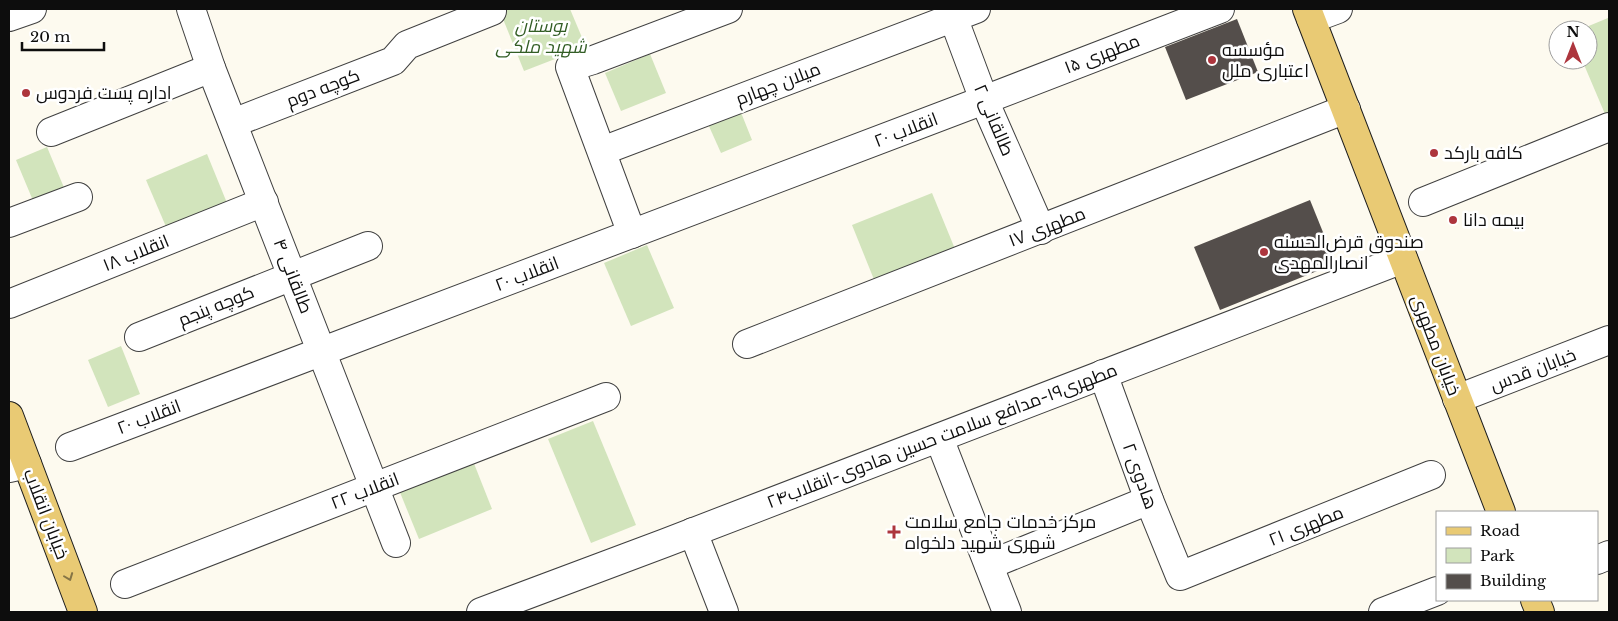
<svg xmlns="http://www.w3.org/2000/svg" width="1618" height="621" font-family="'Libre Baskerville',Cairo,serif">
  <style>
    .green { fill: #d2e4bc }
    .building { fill: #544e4b }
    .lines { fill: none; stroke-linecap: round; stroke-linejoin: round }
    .minor-casing { stroke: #404040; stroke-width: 30 }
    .major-casing { stroke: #1e1e1e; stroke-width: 30 }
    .minor { stroke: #fff; stroke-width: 28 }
    .major { stroke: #e9ca74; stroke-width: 28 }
    .oneway { stroke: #867546 }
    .poi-dot { fill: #ad353d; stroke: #fff; stroke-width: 2 }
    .labels { text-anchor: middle; stroke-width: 5; stroke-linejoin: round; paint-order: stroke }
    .park-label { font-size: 18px; font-style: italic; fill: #325d25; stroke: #fff }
    .poi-label { font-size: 18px; fill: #0d0d0d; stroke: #fff; text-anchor: start }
    .street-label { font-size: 18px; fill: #0d0d0d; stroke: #fff }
  </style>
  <rect width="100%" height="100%" fill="#fdfaef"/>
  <g class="green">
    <polygon points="499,9 570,9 586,47 524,71"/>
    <polygon points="1608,18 1609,113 1605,114 1582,60 1588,60 1588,30 1579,30"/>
    <polygon points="650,54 666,93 621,111 605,73"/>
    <polygon points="740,110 752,140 721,153 708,124"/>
    <polygon points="47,147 65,190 34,203 16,160"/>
    <polygon points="207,154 227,203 167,229 146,180"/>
    <polygon points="932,193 955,249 875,282 852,225"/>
    <polygon points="647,245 674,308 631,326 604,263"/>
    <polygon points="121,346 140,394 108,407 88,360"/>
    <polygon points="593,421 636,525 591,543 548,439"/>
    <polygon points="473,461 492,509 419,539 399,490"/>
  </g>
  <g class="building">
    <polygon points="1237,19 1258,72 1186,100 1165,47"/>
    <polygon points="1310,200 1333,257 1327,267 1220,310 1194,247"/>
  </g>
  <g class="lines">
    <g class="minor-casing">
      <g id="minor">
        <polyline points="191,9 211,68 396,543"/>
        <polyline points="950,9 984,100 1041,230"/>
        <polyline points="9,17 32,9"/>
        <polyline points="1311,19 1338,9"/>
        <polyline points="233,123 393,61 407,45 492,11"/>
        <polyline points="51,132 211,68"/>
        <polyline points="602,151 976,9"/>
        <polyline points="1423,202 1609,127"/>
        <polyline points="9,223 78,197"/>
        <polyline points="632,234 570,67 593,60 728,9"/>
        <polyline points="9,304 264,202"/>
        <polyline points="139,337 368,246"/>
        <polyline points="747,344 1346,109"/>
        <polyline points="1103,374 1149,500 1180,576 1431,475"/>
        <polyline points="1457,399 1609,340"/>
        <polyline points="939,438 1007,612"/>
        <polyline points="70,447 984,100 1220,9"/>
        <polyline points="9,468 27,464"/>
        <polyline points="693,532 724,612"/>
        <polyline points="1597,560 1609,555"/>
        <polyline points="989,565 1149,500"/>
        <polyline points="125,584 606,397"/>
        <polyline points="481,612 665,543 1403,259"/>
        <polyline points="1383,612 1437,591"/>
      </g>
    </g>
    <g class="major-casing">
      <g id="major">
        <polyline points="1307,9 1501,512"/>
        <polyline points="9,416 83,612"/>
        <polyline points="1535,600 1540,612"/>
      </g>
    </g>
    <use href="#minor" class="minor"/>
    <use href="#major" class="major"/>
  </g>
  <defs><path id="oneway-chevron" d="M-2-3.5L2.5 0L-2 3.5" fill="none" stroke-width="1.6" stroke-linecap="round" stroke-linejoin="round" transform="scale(1.25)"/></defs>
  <use class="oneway" href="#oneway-chevron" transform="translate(69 577) rotate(69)"/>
  <g class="poi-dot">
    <circle cx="1212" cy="60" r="5"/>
    <circle cx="26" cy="93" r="5"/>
    <circle cx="1434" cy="153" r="5"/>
    <circle cx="1453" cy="220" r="5"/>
    <circle cx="1264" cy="252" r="5"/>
    <path d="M891.5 524.5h5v5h5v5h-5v5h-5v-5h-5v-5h5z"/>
  </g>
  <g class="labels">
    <g class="park-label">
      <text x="541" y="32">بوستان<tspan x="541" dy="21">شهید ملکی</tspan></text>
    </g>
    <g class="poi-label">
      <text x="1222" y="56">مؤسسه<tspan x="1222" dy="21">اعتباری ملل</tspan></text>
      <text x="36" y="99">اداره پست فردوس</text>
      <text x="1444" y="159">کافه بارکد</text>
      <text x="1463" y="226">بیمه دانا</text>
      <text x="1274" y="248">صندوق قرض‌الحسنه<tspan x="1274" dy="21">انصارالمهدی</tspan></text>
      <text x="905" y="528">مرکز خدمات جامع سلامت<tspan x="905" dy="21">شهری شهید دلخواه</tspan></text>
    </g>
    <g class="street-label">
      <text transform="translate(1102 54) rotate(-21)" y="6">مطهری ۱۵</text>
      <text transform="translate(778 84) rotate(-21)" y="6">میلان چهارم</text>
      <text transform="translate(323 88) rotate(-21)" y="6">کوچه دوم</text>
      <text transform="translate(994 120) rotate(67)" y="6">طالقانی ۲</text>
      <text transform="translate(906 130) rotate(-21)" y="6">انقلاب ۲۰</text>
      <text transform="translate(1047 227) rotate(-21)" y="6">مطهری ۱۷</text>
      <text transform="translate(136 253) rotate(-22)" y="6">انقلاب ۱۸</text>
      <text transform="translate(527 274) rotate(-21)" y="6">انقلاب ۲۰</text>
      <text transform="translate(293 276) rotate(69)" y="6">طالقانی ۴</text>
      <text transform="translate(216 306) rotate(-22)" y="6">کوچه پنجم</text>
      <text transform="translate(1436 345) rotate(69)" y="6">خیابان مطهری</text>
      <text transform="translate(1533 370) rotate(-21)" y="6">خیابان قدس</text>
      <text transform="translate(149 417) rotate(-21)" y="6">انقلاب ۲۰</text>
      <text transform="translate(942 436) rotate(-21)" y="6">مطهری۱۹-مدافع سلامت حسین هادوی-انقلاب۲۴</text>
      <text transform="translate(1140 476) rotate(70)" y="6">هادوی ۲</text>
      <text transform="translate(365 491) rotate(-21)" y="6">انقلاب ۲۲</text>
      <text transform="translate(46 514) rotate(69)" y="6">خیابان انقلاب</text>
      <text transform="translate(1306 526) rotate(-22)" y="6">مطهری ۲۱</text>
    </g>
  </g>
  <rect width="1618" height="621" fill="none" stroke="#0d0d0d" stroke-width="20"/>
  <rect x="1436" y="511" width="162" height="90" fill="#ffffff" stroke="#9e9e9e"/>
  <rect x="1446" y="527" width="25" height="8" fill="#e9ca74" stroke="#9e9e9e"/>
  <text x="1480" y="536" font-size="15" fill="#0d0d0d">Road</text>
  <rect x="1446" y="548" width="25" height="15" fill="#d2e4bc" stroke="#9e9e9e"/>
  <text x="1480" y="561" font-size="15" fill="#0d0d0d">Park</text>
  <rect x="1446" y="574" width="25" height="15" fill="#544e4b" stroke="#9e9e9e"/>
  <text x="1480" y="586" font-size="15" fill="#0d0d0d">Building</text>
  <g transform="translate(1573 45)"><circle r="24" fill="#ffffff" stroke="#9e9e9e"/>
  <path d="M0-4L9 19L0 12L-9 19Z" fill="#ad353d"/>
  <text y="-8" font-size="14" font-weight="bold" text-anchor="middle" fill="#0d0d0d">N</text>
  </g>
  <path d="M22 42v8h82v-8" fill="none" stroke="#0d0d0d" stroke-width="2.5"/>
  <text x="30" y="42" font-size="15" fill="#0d0d0d" stroke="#ffffff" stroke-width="4" paint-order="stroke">20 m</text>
</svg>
